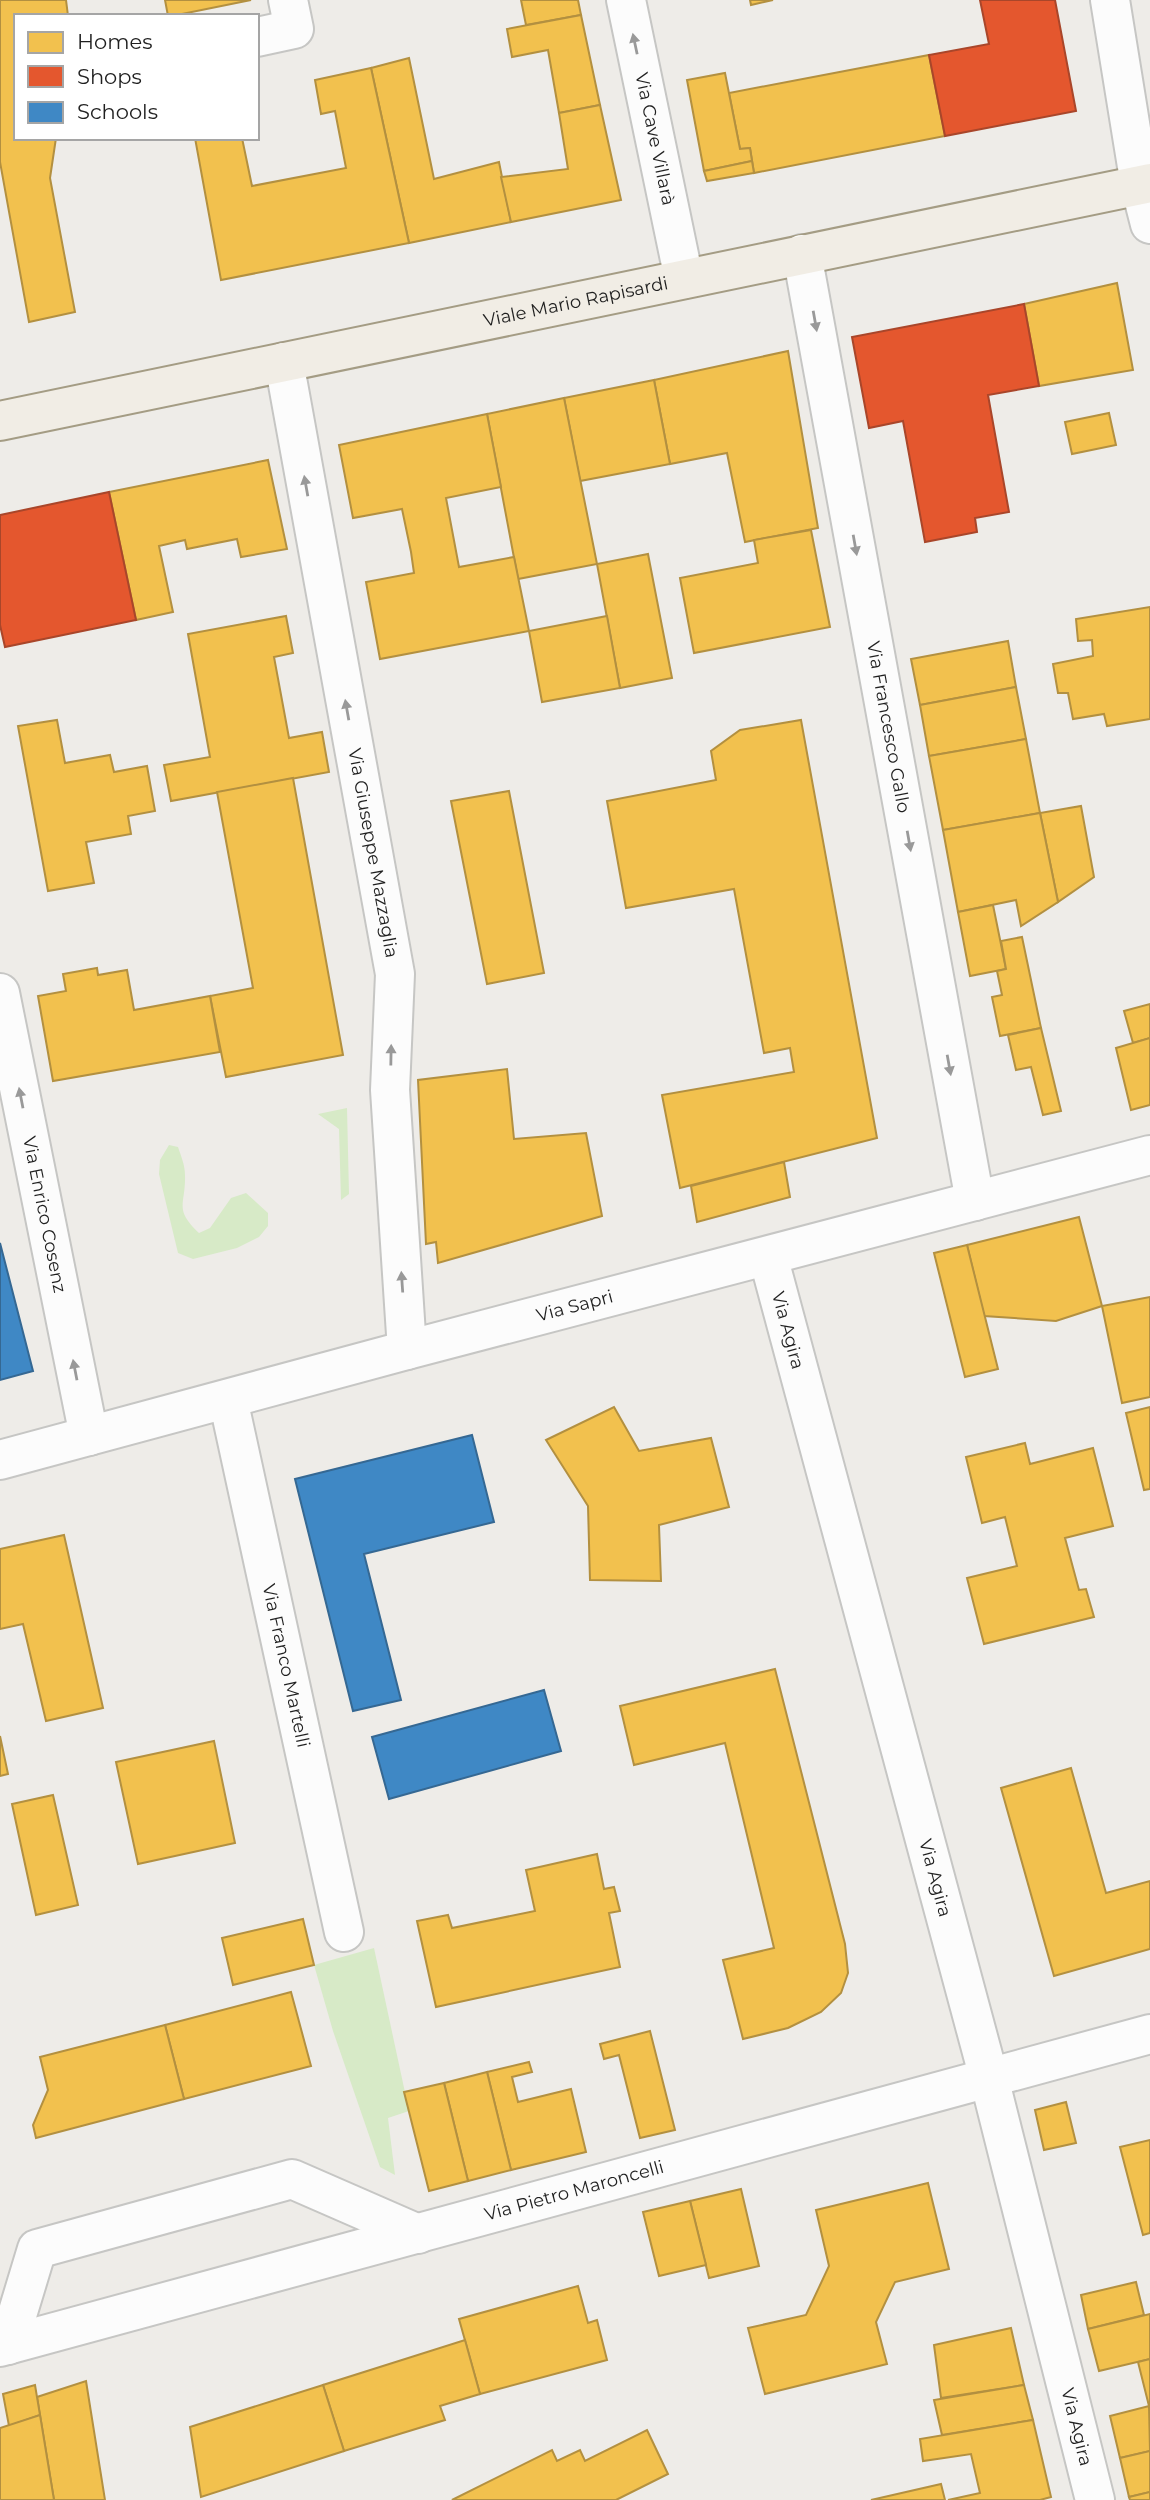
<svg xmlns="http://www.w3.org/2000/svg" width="1150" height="2500" font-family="Montserrat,sans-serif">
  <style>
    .grass { fill: #d7eac7 }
    .homes { fill: #f2c14e; stroke: #b39040; stroke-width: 2 }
    .shops { fill: #e4572e; stroke: #a9462a; stroke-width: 2 }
    .schools { fill: #3f88c5; stroke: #356893; stroke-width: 2 }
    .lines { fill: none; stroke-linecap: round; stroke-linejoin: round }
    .minor-casing { stroke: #c6c6c4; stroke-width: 42 }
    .primary-casing { stroke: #a49c84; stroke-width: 42 }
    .minor { stroke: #fcfcfc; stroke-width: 38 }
    .primary { stroke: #f1ede5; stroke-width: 38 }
    .oneway { fill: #999 }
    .labels { text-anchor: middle; stroke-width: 7; stroke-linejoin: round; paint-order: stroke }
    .street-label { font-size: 18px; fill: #1f1f1f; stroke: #fff }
  </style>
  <rect width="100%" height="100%" fill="#eeece8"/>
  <g class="grass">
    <polygon points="347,1108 349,1194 341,1200 339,1129 318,1114"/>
    <path d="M169,1145L178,1147C181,1156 185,1165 185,1175C186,1205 173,1208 199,1233L210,1228L231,1198L246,1193L268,1213V1226L259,1237L237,1248L193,1259L178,1253L159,1174L160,1160Z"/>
    <polygon points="374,1948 409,2111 388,2118 395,2175 380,2167 333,2031 314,1965"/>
  </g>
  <g class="homes">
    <polygon points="0,0 66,0 68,16 16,16 16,138 56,138 50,178 75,312 29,322 0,162"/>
    <polygon points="165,0 251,0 172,16 168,16"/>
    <polygon points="521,0 578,0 581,15 526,25"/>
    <polygon points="750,0 773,0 751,5"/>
    <polygon points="581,15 600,105 559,113 548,50 512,57 507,29"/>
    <polygon points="929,55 945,136 754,173 750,148 740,149 729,93"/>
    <polygon points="409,58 434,179 499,162 511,222 409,243 371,68"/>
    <polygon points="371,68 409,243 221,280 195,138 242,138 252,186 346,168 335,111 321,114 315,80"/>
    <polygon points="725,73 740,149 750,148 752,161 704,171 687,80"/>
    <polygon points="600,105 621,200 511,222 501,177 568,169 559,113"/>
    <polygon points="752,161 754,173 707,181 704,171"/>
    <polygon points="1117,283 1133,370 1039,386 1024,304"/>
    <polygon points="788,351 818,528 745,542 727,453 670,464 654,380"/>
    <polygon points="654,380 670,464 580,481 564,398"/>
    <polygon points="564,398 597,564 518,579 487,414"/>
    <polygon points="1109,413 1116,445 1072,454 1065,422"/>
    <polygon points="487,414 501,487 446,498 459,567 514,557 529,631 380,659 366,582 414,573 411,552 402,509 353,518 339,445"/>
    <polygon points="268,460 287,549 241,557 237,539 187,549 185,540 159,546 173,612 136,620 109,492"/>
    <polygon points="811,530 830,627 694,653 680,578 758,563 754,540"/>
    <polygon points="648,554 672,678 620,688 597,564"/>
    <polygon points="1150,607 1150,719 1107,726 1104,714 1073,719 1068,693 1058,693 1053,664 1093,656 1092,640 1078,641 1076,619"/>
    <polygon points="286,616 293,653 274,657 289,738 322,732 329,772 171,801 164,765 210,757 188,634"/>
    <polygon points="607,616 620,688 542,702 529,631"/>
    <polygon points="1008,641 1016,687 920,705 911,659"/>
    <polygon points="1016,687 1026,739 929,756 920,705"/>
    <polygon points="57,720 65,763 110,755 114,772 147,766 155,811 128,816 131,834 86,842 94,883 48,891 18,726"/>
    <polygon points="801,720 877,1138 680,1188 662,1095 794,1072 790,1048 764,1053 734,889 626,908 607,801 716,780 711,751 740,730"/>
    <polygon points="1026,739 1040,813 943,830 929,756"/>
    <polygon points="293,778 343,1055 226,1077 210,996 253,988 217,792"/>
    <polygon points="509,791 544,973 487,984 451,801"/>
    <polygon points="1081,806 1094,877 1058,902 1040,813"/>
    <polygon points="1040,813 1058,902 1021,926 1016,900 958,912 943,830"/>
    <polygon points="993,905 1006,969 970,976 958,912"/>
    <polygon points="1022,937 1041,1028 1000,1036 992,997 1002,995 997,971 1006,969 1001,941"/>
    <polygon points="97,968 98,975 127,970 134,1010 210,996 220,1052 53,1081 38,996 66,991 63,974"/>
    <polygon points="1150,1004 1150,1038 1133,1043 1124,1011"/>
    <polygon points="1041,1028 1061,1111 1043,1115 1031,1067 1016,1070 1008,1035"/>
    <polygon points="1150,1038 1150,1105 1131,1110 1116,1048"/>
    <polygon points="507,1069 514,1139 586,1133 602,1216 438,1263 436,1242 426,1244 418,1080"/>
    <polygon points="784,1162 790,1197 697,1222 691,1186"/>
    <polygon points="1079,1217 1102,1306 1056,1321 984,1316 967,1245"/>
    <polygon points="967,1245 998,1369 965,1377 934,1253"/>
    <polygon points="1150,1297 1150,1397 1122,1403 1102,1306"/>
    <polygon points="614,1407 639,1451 711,1438 729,1507 659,1525 661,1581 590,1580 588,1506 546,1440"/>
    <polygon points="1150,1407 1150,1489 1144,1490 1126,1413"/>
    <polygon points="1025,1443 1030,1464 1093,1448 1113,1526 1065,1538 1079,1590 1086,1589 1094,1617 984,1644 967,1578 1017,1566 1005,1517 982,1523 966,1457"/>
    <polygon points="64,1535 103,1708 46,1721 23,1624 0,1629 0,1549"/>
    <polygon points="775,1669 845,1944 848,1973 841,1993 821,2012 788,2028 743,2039 723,1960 774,1948 725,1743 634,1765 620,1706"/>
    <polygon points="0,1736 8,1774 0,1776"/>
    <polygon points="214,1741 235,1843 138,1864 116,1762"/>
    <polygon points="1071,1768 1106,1893 1150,1881 1150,1949 1054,1976 1001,1788"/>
    <polygon points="53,1795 78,1905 36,1915 12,1804"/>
    <polygon points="597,1854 604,1889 614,1887 620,1911 609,1913 620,1967 436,2007 417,1921 448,1915 452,1928 535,1911 526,1870"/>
    <polygon points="303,1919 314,1965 233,1985 222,1938"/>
    <polygon points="291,1992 311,2066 184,2099 165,2025"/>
    <polygon points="165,2025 184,2099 36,2138 33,2125 48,2090 40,2057"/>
    <polygon points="650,2031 675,2130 640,2138 619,2055 604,2059 600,2044"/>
    <polygon points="529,2062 532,2072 512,2077 518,2102 571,2089 586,2152 511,2170 487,2072"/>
    <polygon points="487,2072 511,2170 468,2181 444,2083"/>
    <polygon points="444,2083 468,2181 429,2191 404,2092"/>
    <polygon points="1066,2102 1076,2143 1044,2150 1035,2110"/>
    <polygon points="1150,2140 1150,2233 1143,2235 1120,2147"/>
    <polygon points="928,2183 949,2269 895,2282 876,2322 887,2364 765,2394 748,2328 806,2315 829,2266 816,2210"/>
    <polygon points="741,2189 759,2266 709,2278 690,2201"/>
    <polygon points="690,2201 706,2265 659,2276 643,2212"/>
    <polygon points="1136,2282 1144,2315 1088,2329 1081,2295"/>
    <polygon points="578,2286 588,2323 597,2320 607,2360 480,2394 459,2319"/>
    <polygon points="1150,2314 1150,2359 1099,2371 1088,2329"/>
    <polygon points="1011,2328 1024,2385 941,2398 934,2345"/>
    <polygon points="465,2340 480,2394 440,2406 445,2420 344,2451 323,2385"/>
    <polygon points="1150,2359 1150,2406 1149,2406 1138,2362"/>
    <polygon points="86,2381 105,2500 54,2500 37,2397"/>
    <polygon points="35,2385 40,2415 9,2426 3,2394"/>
    <polygon points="323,2385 344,2451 201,2497 190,2427"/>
    <polygon points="1024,2385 1033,2420 942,2435 934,2400"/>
    <polygon points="1149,2406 1150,2451 1120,2458 1110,2416"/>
    <polygon points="40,2415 54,2500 0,2500 0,2428"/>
    <polygon points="1033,2420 1051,2497 1040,2500 948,2500 980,2493 971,2454 923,2461 920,2439"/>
    <polygon points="647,2430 668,2474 616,2500 452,2500 552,2450 557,2461 580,2450 585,2461"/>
    <polygon points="1150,2451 1150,2492 1129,2497 1120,2458"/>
    <polygon points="941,2484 945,2500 871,2500"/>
    <polygon points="1150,2492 1150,2500 1130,2500 1129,2497"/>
  </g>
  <g class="shops">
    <polygon points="980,0 1055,0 1076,111 945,136 929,55 989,44"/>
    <polygon points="1024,304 1039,386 988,395 1009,512 975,518 977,532 925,542 903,421 869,428 852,337"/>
    <polygon points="109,492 136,620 5,647 0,625 0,515"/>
  </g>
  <g class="schools">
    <polygon points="0,1243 33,1371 0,1380"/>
    <polygon points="472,1435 494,1522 364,1554 401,1700 353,1711 295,1479"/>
    <polygon points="544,1690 561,1751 389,1799 372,1737"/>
  </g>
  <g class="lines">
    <g class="minor-casing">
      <g id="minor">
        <path id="s1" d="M626,0L684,279"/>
        <polyline points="1110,0 1140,185 1150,224"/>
        <polyline points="257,37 294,29 288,0"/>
        <path id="s2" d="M802,254L975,1201"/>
        <path id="s3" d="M284,362L395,974L390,1090L407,1350"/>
        <path id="s4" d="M0,993L89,1436"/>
        <path id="s5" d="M768,1256L989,2078L1095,2500"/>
        <path id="s6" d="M228,1399L344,1932"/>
        <path id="s7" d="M0,1460L407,1350L1150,1155"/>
        <polyline points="8,2345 37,2249 292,2179 418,2234"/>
        <path id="s8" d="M0,2347L1150,2034"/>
      </g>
    </g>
    <g class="primary-casing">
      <g id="primary">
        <path id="s9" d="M0,421L1150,183"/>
      </g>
    </g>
    <use href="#minor" class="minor"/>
    <use href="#primary" class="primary"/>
  </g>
  <defs><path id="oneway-solid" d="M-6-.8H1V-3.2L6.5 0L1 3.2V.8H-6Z" transform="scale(1.75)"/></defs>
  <g class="oneway">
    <use href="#oneway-solid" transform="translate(635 44) rotate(-102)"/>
    <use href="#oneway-solid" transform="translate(815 321) rotate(80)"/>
    <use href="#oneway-solid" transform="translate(306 486) rotate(-100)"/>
    <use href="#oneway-solid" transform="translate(855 545) rotate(80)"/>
    <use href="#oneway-solid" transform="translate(347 710) rotate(-100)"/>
    <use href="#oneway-solid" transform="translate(909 841) rotate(80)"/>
    <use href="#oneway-solid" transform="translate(391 1055) rotate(-89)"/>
    <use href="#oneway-solid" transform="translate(949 1065) rotate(80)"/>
    <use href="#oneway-solid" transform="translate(21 1098) rotate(-101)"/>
    <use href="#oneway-solid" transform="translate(402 1282) rotate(-94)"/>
    <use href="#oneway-solid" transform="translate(75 1370) rotate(-101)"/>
  </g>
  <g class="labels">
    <g class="street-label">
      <text dy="6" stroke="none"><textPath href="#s1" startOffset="142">Via Cave Villarà</textPath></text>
      <text dy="6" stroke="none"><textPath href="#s9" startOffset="588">Viale Mario Rapisardi</textPath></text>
      <text dy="6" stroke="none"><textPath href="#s2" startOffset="481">Via Francesco Gallo</textPath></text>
      <text dy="6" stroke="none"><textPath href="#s3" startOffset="499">Via Giuseppe Mazzaglia</textPath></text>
      <text dy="6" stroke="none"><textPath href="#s4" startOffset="226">Via Enrico Cosenz</textPath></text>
      <text dy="6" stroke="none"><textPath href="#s7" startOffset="595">Via Sapri</textPath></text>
      <text dy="6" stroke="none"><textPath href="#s5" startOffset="77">Via Agira</textPath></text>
      <text dy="6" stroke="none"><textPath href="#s6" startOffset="273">Via Franco Martelli</textPath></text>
      <text dy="6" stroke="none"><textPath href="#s5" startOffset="644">Via Agira</textPath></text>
      <text dy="6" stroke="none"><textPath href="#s8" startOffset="595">Via Pietro Maroncelli</textPath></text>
      <text dy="6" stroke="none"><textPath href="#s5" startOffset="1211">Via Agira</textPath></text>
    </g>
  </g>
  <rect x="14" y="14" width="245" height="126" fill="#ffffff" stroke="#a5a5a5" stroke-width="2"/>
  <rect x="28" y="32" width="35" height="21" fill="#f2c14e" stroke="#a5a5a5" stroke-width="2"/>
  <text x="77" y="49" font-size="21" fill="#1f1f1f">Homes</text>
  <rect x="28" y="66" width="35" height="21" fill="#e4572e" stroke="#a5a5a5" stroke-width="2"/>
  <text x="77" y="84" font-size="21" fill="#1f1f1f">Shops</text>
  <rect x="28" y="102" width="35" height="21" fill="#3f88c5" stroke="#a5a5a5" stroke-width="2"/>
  <text x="77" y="119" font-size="21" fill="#1f1f1f">Schools</text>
</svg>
